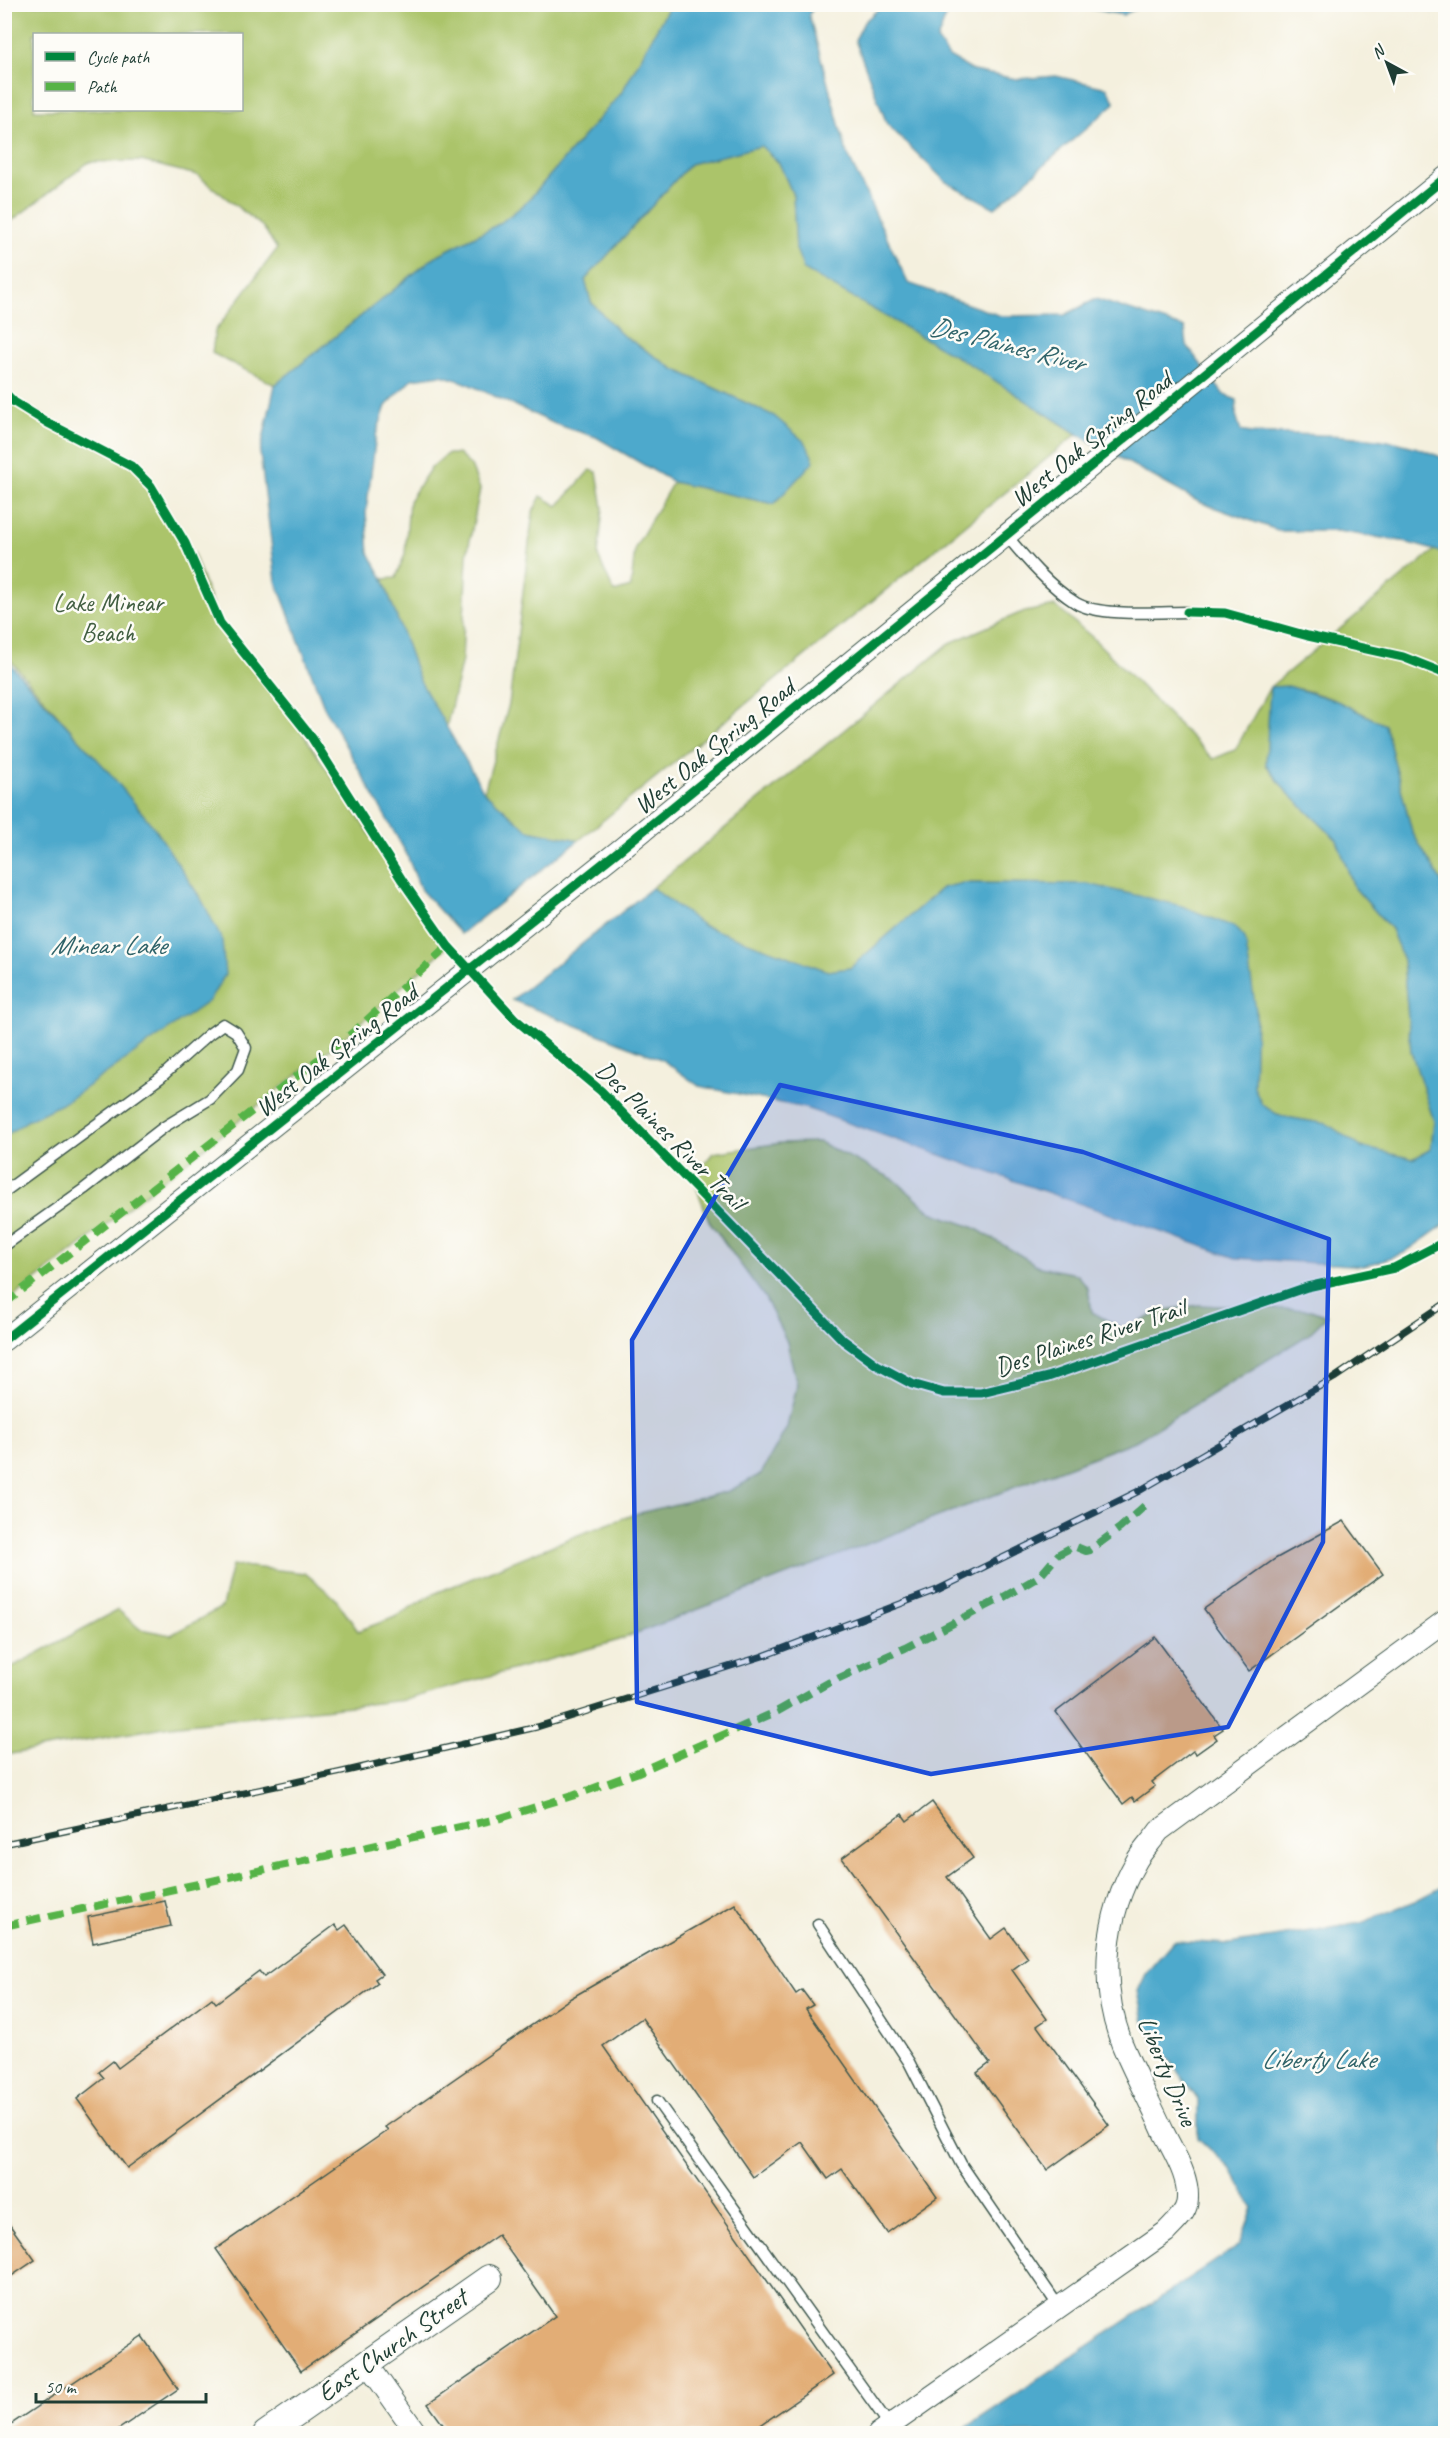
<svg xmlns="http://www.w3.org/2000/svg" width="1450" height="2438" font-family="Caveat,sans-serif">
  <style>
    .green { fill: #abc46a; stroke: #65804f; stroke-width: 1.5; fill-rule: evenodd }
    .water { fill: #4ea9cc; stroke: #367380; stroke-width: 1.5 }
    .building { fill: #e2ad76 }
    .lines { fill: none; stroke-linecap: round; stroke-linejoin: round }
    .service-casing { stroke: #3f584e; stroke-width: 13 }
    .minor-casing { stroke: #3f584e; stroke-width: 23 }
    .tertiary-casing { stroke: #3f584e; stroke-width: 28 }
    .service { stroke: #fff; stroke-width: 10 }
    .minor { stroke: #fff; stroke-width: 21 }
    .tertiary { stroke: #fff; stroke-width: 26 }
    .rail-casing { stroke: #1f3d34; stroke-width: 7 }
    .rail { stroke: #fdfcf7; stroke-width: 4.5; stroke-dasharray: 14; stroke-linecap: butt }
    .quiet { stroke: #55b346; stroke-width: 8; stroke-dasharray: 15 8; stroke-linecap: butt }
    .cycleway-casing { stroke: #fdfcf7; stroke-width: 13 }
    .cycleway { stroke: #00873e; stroke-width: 9 }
    .marked { fill: #1d4ed8; fill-opacity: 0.2; stroke: #1d4ed8; stroke-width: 4.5; stroke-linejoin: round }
    .labels { text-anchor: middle; stroke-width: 5; stroke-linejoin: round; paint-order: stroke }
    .street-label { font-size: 26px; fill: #1f3d34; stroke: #fdfcf7 }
    .park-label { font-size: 26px; fill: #425f42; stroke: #fdfcf7 }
    .water-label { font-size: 27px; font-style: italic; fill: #2f6369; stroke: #fdfcf7 }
  </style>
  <rect width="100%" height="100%" fill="#fdfcf7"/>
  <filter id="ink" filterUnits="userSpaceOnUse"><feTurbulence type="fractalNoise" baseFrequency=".0167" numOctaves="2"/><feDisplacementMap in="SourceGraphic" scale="12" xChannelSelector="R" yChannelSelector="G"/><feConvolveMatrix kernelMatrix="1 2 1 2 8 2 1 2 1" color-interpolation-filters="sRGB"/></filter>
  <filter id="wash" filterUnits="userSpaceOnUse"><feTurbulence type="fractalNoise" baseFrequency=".008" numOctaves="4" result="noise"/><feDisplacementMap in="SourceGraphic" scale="24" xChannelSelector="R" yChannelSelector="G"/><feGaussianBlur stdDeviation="1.35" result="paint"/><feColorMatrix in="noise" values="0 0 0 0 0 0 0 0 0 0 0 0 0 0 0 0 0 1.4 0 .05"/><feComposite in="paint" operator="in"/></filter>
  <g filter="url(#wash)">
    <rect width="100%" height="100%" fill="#f4f0de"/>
    <g class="green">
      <path d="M5,5H670L622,92L526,203L499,224L436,256L275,385L212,353L215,331L277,249L263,227L197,175L141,161L89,162L5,226ZM34,34H242V110H34Z"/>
      <polygon points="761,146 779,163 793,195 796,249 1077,434 579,840 528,830 484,792 509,704 533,512 541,496 558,506 590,470 597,472 603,508 598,556 614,592 631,587 635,548 673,482 774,504 774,416 674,369 621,334 591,302 585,280 690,164"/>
      <polygon points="4,392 10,398 141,470 194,555 220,628 298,726 446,948 338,1043 5,1304 5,1120 220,941 201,898 139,809 11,661 4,644"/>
      <polygon points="447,454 458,454 471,466 480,489 467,555 462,660 446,729 419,679 383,579 396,578 405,554 409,501 430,469"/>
      <path d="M1435,550L1445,553L1446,785L1439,797L1445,814V888L1412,832L1385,725C1350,707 1311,684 1271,687L1266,765L1286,791L1337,840L1354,887L1391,929L1403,960L1411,1051L1434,1121L1431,1149L1413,1159L1361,1147L1327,1124L1280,1116L1261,1105L1254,1087L1256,1011L1088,884L963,883L942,888L850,968L828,971L704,926L652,888L950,643L1020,613L1055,606L1092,637L1213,759L1235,750L1270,687Z"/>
      <polygon points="819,1142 895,1180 931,1212 975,1228 1040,1267 1076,1274 1088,1288 1092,1312 1124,1330 1162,1311 1198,1305 1311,1310 1327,1316 1308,1335 1137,1440 616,1641 404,1700 170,1726 5,1755 5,1673 10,1668 118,1610 140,1629 171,1635 222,1607 232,1565 305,1573 335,1598 358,1631 395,1617 431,1595 578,1535 632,1515 729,1491 761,1474 787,1427 797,1385 787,1342 765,1298 709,1221 693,1178 713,1153 781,1143"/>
    </g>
    <g class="water">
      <polygon points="884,4 960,5 947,14 937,40 949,57 973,71 1017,79 1056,76 1107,88 1115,103 995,208 946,182 887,124 855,40 864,22"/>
      <path d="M670,5H815L809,15L847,153L908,283L1001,316L1065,315L1096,299L1185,328L1187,346L1224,395L1237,400L1236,415L1241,431C1258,436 1274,433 1292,434C1344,436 1397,435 1445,459V553L1401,541L1337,531H1280L1199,502L1077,434L971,365L804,270L796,249L793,195L779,163L761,146L690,164L585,280L591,302L621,334L674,369L774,416L806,443L814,461L774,504L673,482L596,437L555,424L464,382L441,375L412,379L386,406L376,435L366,512L369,553L383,579L419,679L484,792L528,830L579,840L461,934L421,890L406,853L325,709L276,581L260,453L275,385L436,256L499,224L526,203L622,92Z"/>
      <polygon points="1072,5 1144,5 1123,15"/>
      <polygon points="4,651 9,663 108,771 156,830 204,904 222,940 225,975 209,1001 65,1102 27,1121 5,1136"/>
      <polygon points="1288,686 1337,701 1385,725 1412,832 1445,888 1445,1224 1404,1253 1365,1266 1236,1258 805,1108 699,1086 661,1059 512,1000 652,888 704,926 828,971 850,968 942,888 963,883 1088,884 1182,906 1236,928 1245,938 1256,1011 1254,1087 1262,1105 1280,1116 1327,1124 1361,1147 1413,1159 1431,1149 1434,1121 1411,1051 1403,960 1391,929 1354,887 1337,840 1286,791 1266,764 1270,687"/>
      <polygon points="1445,1885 1445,2433 958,2433 1239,2245 1253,2208 1230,2168 1198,2138 1198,2100 1145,2026 1138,1991 1147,1972 1174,1941 1229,1944 1361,1923 1413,1902"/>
    </g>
    <g id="blocks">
      <g class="building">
        <polygon points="1344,1521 1383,1574 1249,1671 1204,1609 1275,1559"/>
        <polygon points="1155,1637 1223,1729 1214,1735 1217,1739 1196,1754 1193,1751 1161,1775 1152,1782 1155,1786 1135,1801 1132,1797 1123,1804 1056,1712"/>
        <polygon points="932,1802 973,1858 947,1877 991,1939 1006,1928 1028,1958 1012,1970 1047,2019 1037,2026 1109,2125 1047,2170 977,2073 990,2063 842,1858 902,1814 907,1821"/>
        <polygon points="165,1901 171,1926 93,1943 88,1917"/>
        <polygon points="735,1904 796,1994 802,1990 813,2005 806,2009 937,2197 887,2233 842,2169 828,2179 802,2142 753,2177 642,2018 603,2046 833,2375 749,2433 449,2433 428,2404 555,2316 498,2235 301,2371 216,2249 388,2130 385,2127 571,1998"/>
        <polygon points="335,1925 339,1930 346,1925 382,1974 375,1979 378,1983 127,2168 77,2099 104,2078 99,2072 113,2061 118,2068 212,1998 216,2003 259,1971 264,1977"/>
        <polygon points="4,2217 35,2260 4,2281"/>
        <polygon points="142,2336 178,2389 113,2433 4,2433 4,2429"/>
      </g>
    </g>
  </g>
  <g filter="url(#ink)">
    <use href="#blocks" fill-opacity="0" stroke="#3f584e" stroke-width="1.5"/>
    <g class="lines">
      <g class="service-casing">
        <g id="service">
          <path d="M1006,535C1026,559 1049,586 1076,603C1099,617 1160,612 1187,612"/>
          <polyline points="4,1192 160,1078 209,1034 223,1024 236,1032 246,1048 238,1070 210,1099 164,1127 84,1189 4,1246"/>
          <polyline points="818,1924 909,2062 961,2164 1059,2307"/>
          <polyline points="657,2101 890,2426"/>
        </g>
      </g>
      <g class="minor-casing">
        <g id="minor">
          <polyline points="4,1340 621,849 1446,177"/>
          <polyline points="367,2363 417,2434"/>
          <path d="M878,2434L1166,2232C1173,2224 1185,2215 1187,2203C1191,2178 1173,2152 1163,2131C1150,2102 1134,2073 1122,2044C1099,1983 1104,1917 1137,1860C1143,1850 1152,1841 1159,1831L1446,1620"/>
        </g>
      </g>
      <g class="tertiary-casing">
        <polyline id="tertiary" points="266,2434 489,2278"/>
      </g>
      <use href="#service" class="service"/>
      <use href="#minor" class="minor"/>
      <use href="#tertiary" class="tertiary"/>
      <g class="rail-casing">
        <polyline id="rail" points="4,1844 342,1772 537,1727 763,1656 937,1590 1139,1491 1334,1378 1446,1303"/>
      </g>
      <use href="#rail" class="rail"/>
      <g class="quiet">
        <polyline points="4,1304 355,1031 448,946"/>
        <polyline points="4,1926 497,1819 575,1795 636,1773 778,1711 828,1683 905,1648 1002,1598 1040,1576 1059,1554 1074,1546 1086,1551 1090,1550 1120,1528 1150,1501"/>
      </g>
      <g class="cycleway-casing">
        <g id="cycleway">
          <polyline points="4,392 14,402 48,423 131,466 151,486 185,543 220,623 312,738 402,880 448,946 515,1019 601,1091 843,1340 877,1365 912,1384 944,1393 981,1393 1048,1377 1307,1287 1394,1268 1446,1241"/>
          <polyline points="1187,612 1225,613 1308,636 1403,657 1446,674"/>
          <polyline points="4,1340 621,849 1446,177"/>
        </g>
      </g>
      <use href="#cycleway" class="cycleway"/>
    </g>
  </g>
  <path class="marked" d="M780,1085L1083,1152L1329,1239L1323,1542L1228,1727L931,1774L637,1702L632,1340Z"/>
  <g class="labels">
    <g class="street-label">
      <text transform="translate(1091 439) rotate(-39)" y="9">West Oak Spring Road</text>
      <text transform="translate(714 746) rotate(-39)" y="9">West Oak Spring Road</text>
      <text transform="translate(336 1050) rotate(-38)" y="9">West Oak Spring Road</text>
      <text transform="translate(671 1135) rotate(45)" y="9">Des Plaines River Trail</text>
      <text transform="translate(1090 1337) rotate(-18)" y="9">Des Plaines River Trail</text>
      <text transform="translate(1168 2071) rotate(67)" y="9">Liberty Drive</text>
      <text transform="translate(392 2345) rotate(-35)" y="9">East Church Street</text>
    </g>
    <g class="park-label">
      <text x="108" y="611">Lake Minear<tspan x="108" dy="30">Beach</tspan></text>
    </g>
    <g class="water-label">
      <text transform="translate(1007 344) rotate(14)" y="9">Des Plaines River</text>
      <text x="108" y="954">Minear Lake</text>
      <text x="1318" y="2068">Liberty Lake</text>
    </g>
  </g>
  <rect width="1450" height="2438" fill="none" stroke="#fdfcf7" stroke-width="24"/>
  <rect x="33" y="33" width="210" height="78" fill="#fdfcf7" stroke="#a4b0a9" stroke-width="1.5"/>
  <rect x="45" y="52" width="30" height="9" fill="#00873e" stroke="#a4b0a9" stroke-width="1.5"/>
  <text x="87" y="63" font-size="18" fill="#1f3d34">Cycle path</text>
  <rect x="45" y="82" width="30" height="9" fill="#55b346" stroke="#a4b0a9" stroke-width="1.5"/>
  <text x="87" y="93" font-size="18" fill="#1f3d34">Path</text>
  <g transform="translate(1387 63) rotate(319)" stroke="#fdfcf7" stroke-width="4.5" paint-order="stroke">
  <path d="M0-4.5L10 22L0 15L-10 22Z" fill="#1f3d34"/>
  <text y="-9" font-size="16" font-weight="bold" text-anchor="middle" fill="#1f3d34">N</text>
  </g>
  <path d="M36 2393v9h170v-9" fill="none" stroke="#1f3d34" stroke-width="3"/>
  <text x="45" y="2393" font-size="18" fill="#1f3d34" stroke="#fdfcf7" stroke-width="4.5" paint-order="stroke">50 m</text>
</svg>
